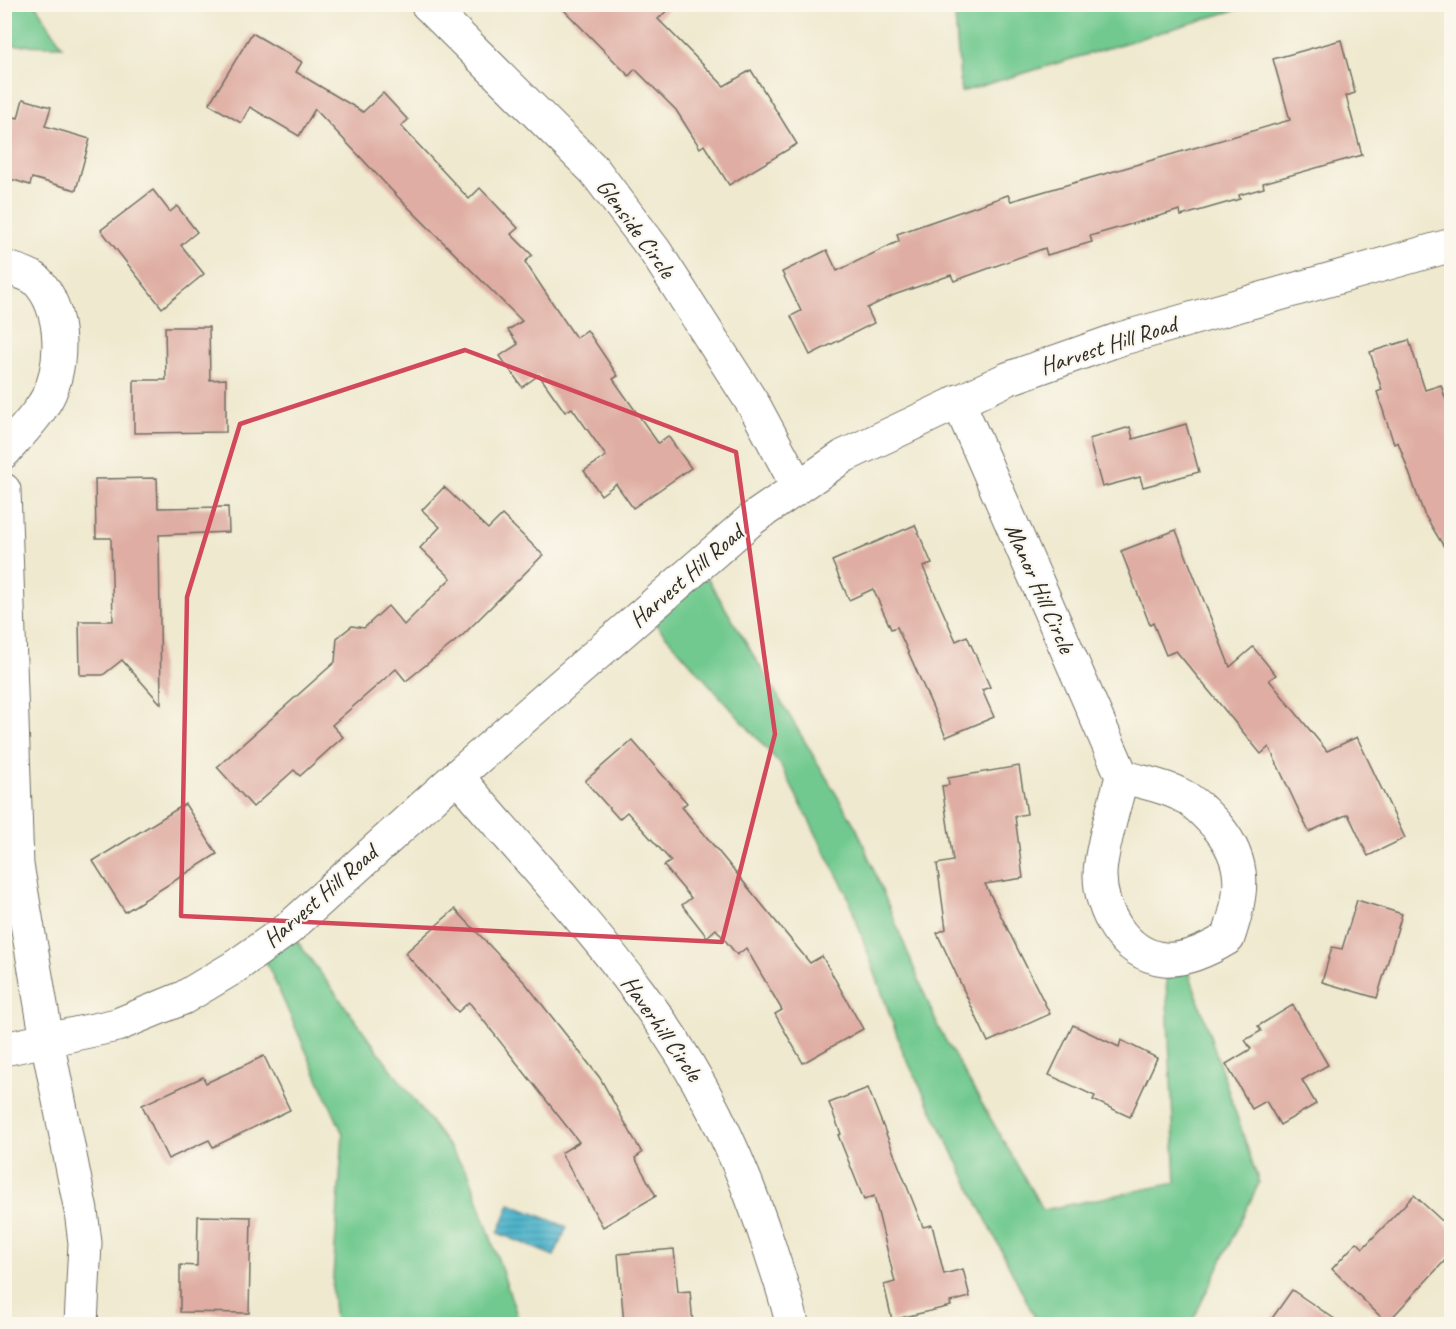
<svg xmlns="http://www.w3.org/2000/svg" width="1456" height="1329" font-family="Caveat,sans-serif">
  <style>
    .green { fill: #71c98f; stroke: #4e7a5d; stroke-width: 1.5 }
    .water { fill: url(#water-rules); stroke: #3b6e7a; stroke-width: 1.5 }
    .building { fill: #dfada3 }
    .lines { fill: none; stroke-linecap: round; stroke-linejoin: round }
    .minor-casing { stroke: #706e64; stroke-width: 35 }
    .minor { stroke: #fff; stroke-width: 33 }
    .marked { fill: none; stroke: #d1495b; stroke-width: 4.5; stroke-linejoin: round }
    .labels { text-anchor: middle; stroke-width: 4.5; stroke-linejoin: round; paint-order: stroke }
    .street-label { font-size: 24px; fill: #2b2b2b; stroke: #fbf7ec }
  </style>
  <defs>
    <pattern id="water-rules" width="6" height="5" patternUnits="userSpaceOnUse" patternTransform="scale(1.5)"><rect width="6" height="5" fill="#4bb2ca"/><path d="M0 2.5h6" fill="none" stroke="#3f91a4"/></pattern>
  </defs>
  <rect width="100%" height="100%" fill="#fbf7ec"/>
  <filter id="ink" filterUnits="userSpaceOnUse"><feTurbulence type="fractalNoise" baseFrequency=".0167" numOctaves="2"/><feDisplacementMap in="SourceGraphic" scale="12" xChannelSelector="R" yChannelSelector="G"/><feConvolveMatrix kernelMatrix="1 2 1 2 8 2 1 2 1" color-interpolation-filters="sRGB"/></filter>
  <filter id="wash" filterUnits="userSpaceOnUse"><feTurbulence type="fractalNoise" baseFrequency=".008" numOctaves="4" result="noise"/><feDisplacementMap in="SourceGraphic" scale="24" xChannelSelector="R" yChannelSelector="G"/><feGaussianBlur stdDeviation="1.35" result="paint"/><feColorMatrix in="noise" values="0 0 0 0 0 0 0 0 0 0 0 0 0 0 0 0 0 1.4 0 .05"/><feComposite in="paint" operator="in"/></filter>
  <g filter="url(#wash)">
    <rect width="100%" height="100%" fill="#efe9cf"/>
    <g class="green">
      <polygon points="35,4 62,46 5,45 5,5"/>
      <polygon points="954,4 1252,4 1252,5 961,92"/>
      <polygon points="699,564 857,829 939,1029 1043,1210 1176,1183 1165,959 1184,957 1259,1183 1191,1324 1035,1324 1034,1316 903,1052 847,894 780,764 645,612"/>
      <polygon points="288,929 469,1174 520,1324 335,1324 332,1291 343,1134 260,948"/>
    </g>
    <polygon class="water" points="510,1204 567,1227 554,1256 498,1233"/>
    <g id="blocks">
      <g class="building">
        <polygon points="558,4 674,4 658,19 724,86 751,70 797,144 729,185 704,145 700,148 676,110 635,69 629,76"/>
        <polygon points="252,33 302,62 296,72 363,112 383,93 408,120 401,126 469,199 480,188 518,228 511,234 532,255 525,262 576,338 587,330 618,376 613,379 658,443 668,436 691,468 633,508 616,484 601,495 584,471 606,456 572,408 565,412 539,375 522,387 500,356 518,344 508,330 522,321 397,196 315,109 299,136 250,107 241,123 209,104"/>
        <polygon points="1341,40 1355,93 1346,96 1362,155 1263,183 1264,188 1239,195 1240,199 1181,216 1180,210 1090,236 1092,242 1047,255 1045,248 954,281 951,275 894,295 867,308 874,323 810,355 791,316 801,311 782,272 827,250 837,271 899,241 897,234 1008,195 1011,201 1290,120 1273,59"/>
        <polygon points="23,99 51,107 45,126 90,139 76,190 32,178 30,185 4,177 4,139 11,116 18,118"/>
        <polygon points="153,190 170,212 177,206 197,232 181,245 204,274 162,308 101,230"/>
        <polygon points="165,327 209,327 210,380 226,379 226,432 134,433 134,380 166,380"/>
        <polygon points="1409,340 1425,390 1441,385 1452,419 1452,560 1424,514 1398,442 1394,444 1377,392 1382,390 1370,352"/>
        <polygon points="1186,424 1199,472 1143,487 1140,477 1102,487 1089,439 1130,427 1133,439"/>
        <polygon points="157,478 158,508 228,507 229,532 159,535 161,704 122,660 103,675 80,675 79,621 113,621 111,538 96,538 95,479"/>
        <polygon points="444,487 488,529 502,515 543,555 463,635 406,681 396,669 332,725 343,737 300,776 294,770 253,807 217,767 335,662 337,638 352,626 364,628 388,606 404,625 451,578 420,548 440,527 422,510"/>
        <polygon points="915,525 932,564 923,567 956,641 967,636 990,687 982,690 994,717 946,737 897,627 891,629 873,589 849,600 832,561"/>
        <polygon points="1176,530 1230,667 1253,647 1276,675 1269,680 1327,751 1357,737 1405,838 1368,856 1348,814 1309,832 1269,747 1261,754 1176,651 1166,655 1153,623 1150,625 1121,551"/>
        <polygon points="632,740 687,803 682,807 810,963 822,956 863,1029 803,1063 775,1014 782,1010 746,948 737,955 716,929 707,937 682,905 691,898 664,866 671,861 627,812 619,819 585,781"/>
        <polygon points="1019,766 1027,814 1015,816 1023,878 985,884 1050,1014 988,1042 937,933 946,929 937,864 953,861 942,786 949,785 948,778"/>
        <polygon points="185,804 217,854 125,912 93,861"/>
        <polygon points="1357,900 1402,914 1377,998 1322,982 1332,947 1342,949"/>
        <polygon points="455,909 526,984 600,1078 642,1153 635,1158 656,1196 603,1227 561,1153 579,1142 469,1002 458,1012 405,953"/>
        <polygon points="1293,1005 1328,1065 1302,1080 1316,1104 1280,1125 1266,1101 1252,1109 1226,1064 1251,1049 1245,1040 1261,1031 1258,1026"/>
        <polygon points="1073,1025 1119,1047 1121,1040 1157,1058 1130,1117 1093,1100 1095,1096 1049,1075"/>
        <polygon points="264,1056 290,1110 213,1147 209,1140 168,1159 142,1105 203,1077 206,1083"/>
        <polygon points="868,1088 923,1227 932,1225 944,1274 963,1269 970,1297 950,1302 951,1306 892,1320 884,1285 895,1282 874,1196 864,1200 838,1135 841,1134 829,1103"/>
        <polygon points="1414,1195 1452,1230 1452,1253 1387,1323 1332,1269 1357,1242 1363,1248"/>
        <polygon points="198,1216 251,1217 249,1313 180,1312 180,1265 197,1266"/>
        <polygon points="674,1249 678,1292 690,1291 693,1324 624,1324 618,1254"/>
        <polygon points="1292,1290 1342,1324 1268,1324"/>
      </g>
    </g>
  </g>
  <g filter="url(#ink)">
    <use href="#blocks" fill-opacity="0" stroke="#706e64" stroke-width="1.5"/>
    <g class="lines">
      <g class="minor-casing">
        <g id="minor">
          <polyline points="427,4 594,170 655,251 755,407 798,487"/>
          <path d="M4,267C13,270 27,273 35,279C66,307 65,373 43,405C32,422 17,437 4,452"/>
          <polyline points="958,401 1122,776"/>
          <polyline points="4,490 17,865 47,1040 81,1211 85,1243 81,1324"/>
          <path d="M457,776C517,848 583,916 639,992C699,1071 738,1152 769,1246C777,1272 787,1298 792,1324"/>
          <path d="M1122,776C1140,782 1162,785 1179,794C1194,801 1206,814 1217,826C1248,863 1243,894 1228,938C1210,949 1186,961 1164,959C1124,955 1100,910 1100,875C1100,851 1116,801 1122,776Z"/>
          <polyline points="4,1049 117,1025 183,998 233,968 288,929 457,776 752,519 844,456 1007,379 1120,339 1452,245"/>
        </g>
      </g>
      <use href="#minor" class="minor"/>
    </g>
  </g>
  <path class="marked" d="M465,350L736,452L775,734L722,942L181,916L187,597L240,424Z"/>
  <g class="labels">
    <g class="street-label">
      <text transform="translate(636 228) rotate(54)" y="8">Glenside Circle</text>
      <text transform="translate(1108 345) rotate(-18)" y="8">Harvest Hill Road</text>
      <text transform="translate(686 576) rotate(-41)" y="8">Harvest Hill Road</text>
      <text transform="translate(1040 588) rotate(66)" y="8">Manor Hill Circle</text>
      <text transform="translate(320 896) rotate(-41)" y="8">Harvest Hill Road</text>
      <text transform="translate(662 1028) rotate(55)" y="8">Haverhill Circle</text>
    </g>
  </g>
  <rect width="1456" height="1329" fill="none" stroke="#fbf7ec" stroke-width="24"/>
</svg>
